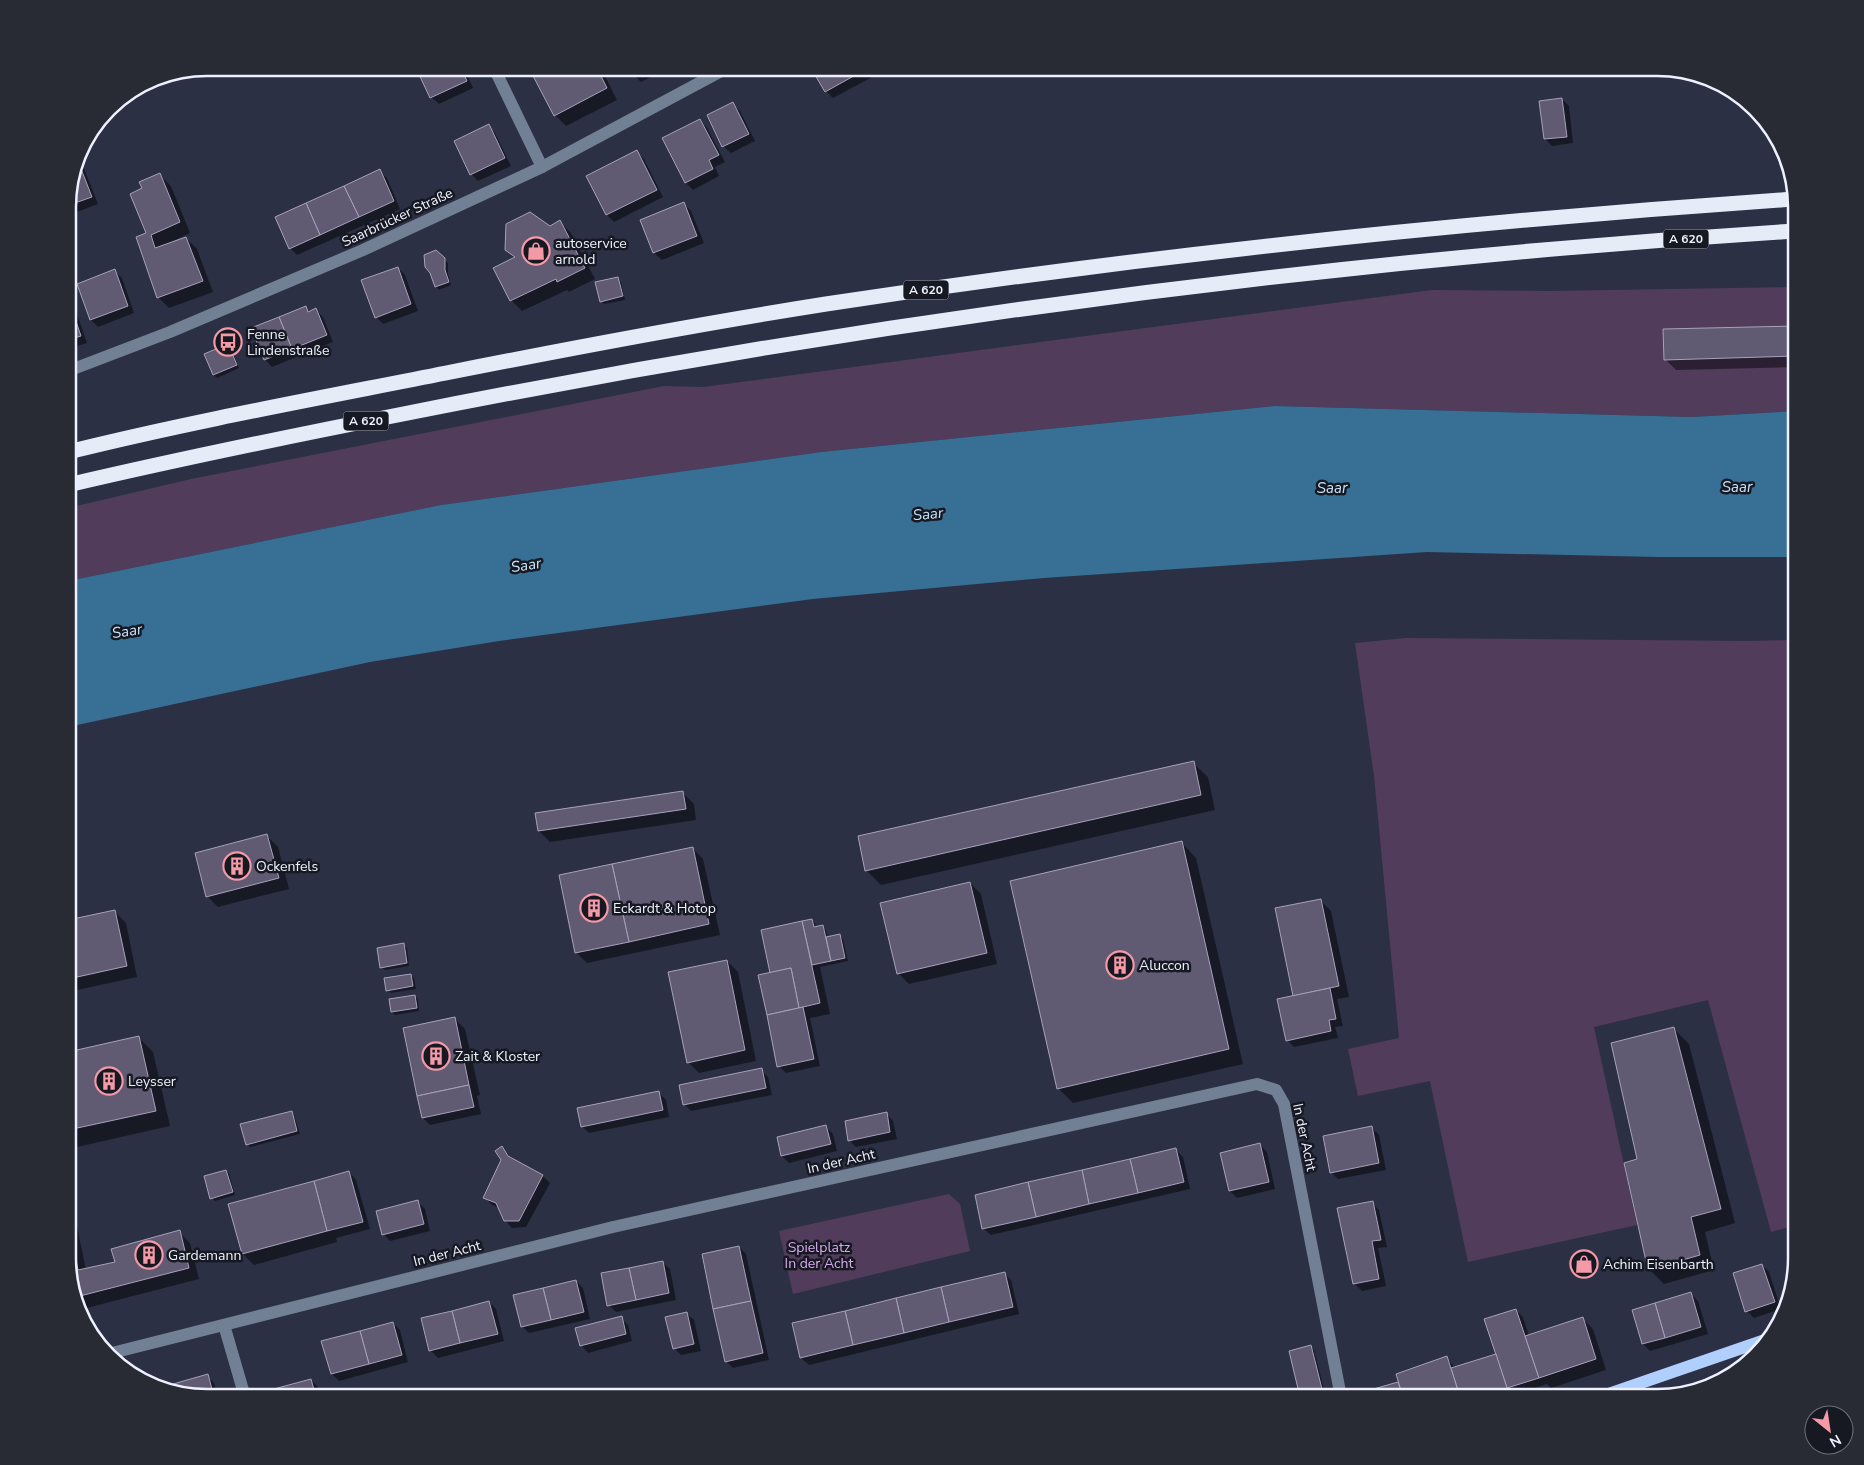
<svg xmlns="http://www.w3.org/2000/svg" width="1864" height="1465" font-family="'Nunito Sans',sans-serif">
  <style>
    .green { fill: #523c5c }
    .water { fill: #376f95 }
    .shadow { fill: #0007 }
    .building { fill: #605a72; stroke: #a8a1bc }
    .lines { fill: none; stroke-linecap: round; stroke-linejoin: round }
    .minor { stroke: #728096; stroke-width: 12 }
    .major { stroke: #b1cffc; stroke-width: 12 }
    .highway { stroke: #e5ecf7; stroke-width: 15 }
    .labels { text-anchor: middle; stroke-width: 5; stroke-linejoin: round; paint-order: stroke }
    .shield { fill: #171922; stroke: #aeb0bd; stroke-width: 1 }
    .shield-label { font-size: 12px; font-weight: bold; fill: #eef1ff }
    .street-label { font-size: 14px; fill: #eef1ff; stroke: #171922 }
    .poi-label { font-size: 14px; fill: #eef1ff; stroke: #171922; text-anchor: start }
    .park-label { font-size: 14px; fill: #dba9f2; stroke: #171922 }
    .water-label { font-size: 15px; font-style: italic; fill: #c7e6fd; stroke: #171922 }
    .rim { fill: none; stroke: #eef1ff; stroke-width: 2.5 }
  </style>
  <rect width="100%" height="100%" fill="#2c3045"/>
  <g class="green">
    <polygon points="1796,287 1796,411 1691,417 1275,406 821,452 441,505 68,581 68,508 191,479 664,386 703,387 1432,290 1550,291"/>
    <polygon points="1406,638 1746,641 1796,640 1796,1225 1771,1232 1708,1000 1594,1027 1637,1225 1468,1262 1430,1081 1358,1096 1348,1049 1399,1038 1374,776 1355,643"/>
    <polygon points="949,1194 960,1204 970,1251 793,1294 779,1231"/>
  </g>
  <polygon class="water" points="1275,406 1691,417 1796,411 1796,557 1657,557 1427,552 1044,578 813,599 499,641 370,662 68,727 68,581 441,505 821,452"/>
  <g class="shadow">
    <polygon points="418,68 464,68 473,88 439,104 431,97"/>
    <polygon points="548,68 601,68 617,100 566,126 555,115 534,75"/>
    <polygon points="630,68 668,68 641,82 634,75"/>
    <polygon points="813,68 889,68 833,98 826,91"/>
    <polygon points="1562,99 1569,106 1573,143 1552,146 1545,139"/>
    <polygon points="733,104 740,111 755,141 731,153 723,146"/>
    <polygon points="700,120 707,128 725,162 715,167 719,176 693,190 686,183 664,139"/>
    <polygon points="488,126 495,133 511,166 478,181 471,174"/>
    <polygon points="637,152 644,159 663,197 614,222 607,215 588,176"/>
    <polygon points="79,156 98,204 77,212 70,205 68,198"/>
    <polygon points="379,171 387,178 400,209 297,255 290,248"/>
    <polygon points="160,175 171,186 190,233 171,242 171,244 186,238 197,249 213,292 169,308 158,297 143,189"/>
    <polygon points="684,204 691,211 704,243 662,260 654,253 642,221"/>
    <polygon points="560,222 571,233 595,279 569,292 567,290 522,311 511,300 515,258 506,249"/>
    <polygon points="436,252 448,263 448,274 451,285 439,290 436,287 431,273"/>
    <polygon points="398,268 405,275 418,311 383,324 376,317"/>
    <polygon points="114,271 122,278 134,313 98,327 91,320 78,285"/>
    <polygon points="618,278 621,282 625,300 604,304 601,301"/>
    <polygon points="68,297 73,302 87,343 68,349"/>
    <polygon points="305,308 310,312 316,310 323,317 333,342 272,367 265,359"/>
    <polygon points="1796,327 1796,367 1676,370 1665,359 1664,331"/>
    <polygon points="228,345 231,348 239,368 217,378 214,375"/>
    <polygon points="1193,763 1208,777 1215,810 881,885 866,870"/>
    <polygon points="683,793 694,804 696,820 550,842 539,831"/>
    <polygon points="267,836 278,847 289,889 218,907 207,896"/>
    <polygon points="1182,843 1196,858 1243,1064 1073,1103 1058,1088"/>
    <polygon points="692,848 703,859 720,935 587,963 576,952"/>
    <polygon points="970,883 981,894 997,964 909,984 898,973"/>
    <polygon points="1320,900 1331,911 1349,997 1337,999 1343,1026 1335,1027 1338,1038 1294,1047 1287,1040 1294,996"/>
    <polygon points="115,912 126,923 137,977 68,992 68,922"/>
    <polygon points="812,920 815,923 816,928 823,927 826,930 828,938 840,936 843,939 848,961 820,967 830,1014 810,1018 820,1066 786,1073 779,1066 772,973 802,922 804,924"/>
    <polygon points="403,945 407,948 409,966 385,970 381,967"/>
    <polygon points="727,961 738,972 756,1061 699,1073 688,1062"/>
    <polygon points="411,975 414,978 416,989 391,993 387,990"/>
    <polygon points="415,996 418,999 419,1011 395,1015 392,1012"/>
    <polygon points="454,1018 465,1029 480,1095 477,1096 481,1114 430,1125 423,1118"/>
    <polygon points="1674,1029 1689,1044 1735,1223 1705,1232 1714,1270 1664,1284 1649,1269 1639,1160"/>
    <polygon points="139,1038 153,1052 170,1126 68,1149 68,1053"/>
    <polygon points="761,1070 768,1077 772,1095 691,1111 684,1104"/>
    <polygon points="658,1092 666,1100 669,1117 589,1133 582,1126"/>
    <polygon points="291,1112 294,1115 300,1134 250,1147 247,1144"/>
    <polygon points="886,1113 893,1121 897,1139 856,1147 849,1140"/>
    <polygon points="826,1127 833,1134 837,1151 789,1163 782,1156 778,1138"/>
    <polygon points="1372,1128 1379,1135 1386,1170 1338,1179 1331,1172"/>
    <polygon points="1260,1145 1267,1152 1275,1189 1237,1198 1230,1191"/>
    <polygon points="502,1148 512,1159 543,1176 550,1183 526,1227 512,1228 505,1220 500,1208 492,1205 485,1198 502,1160"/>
    <polygon points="1176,1150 1183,1157 1190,1189 991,1235 983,1228"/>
    <polygon points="226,1171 229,1174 235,1195 215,1201 212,1198"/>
    <polygon points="349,1172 356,1180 370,1229 336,1238 337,1242 254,1265 243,1254 230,1205"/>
    <polygon points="68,1183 86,1270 116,1262 179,1232 190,1243 199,1279 79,1310 68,1266"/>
    <polygon points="418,1202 425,1209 430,1231 390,1241 383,1234"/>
    <polygon points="1372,1203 1379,1210 1387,1247 1378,1248 1386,1286 1362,1291 1354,1283"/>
    <polygon points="739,1247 746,1254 769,1360 733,1368 726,1361"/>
    <polygon points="662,1262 670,1269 676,1300 616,1312 609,1305"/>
    <polygon points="1762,1265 1769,1272 1781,1309 1754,1318 1747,1311"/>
    <polygon points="1004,1273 1011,1280 1019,1314 809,1365 801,1358"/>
    <polygon points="576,1281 583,1288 590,1319 529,1333 522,1326"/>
    <polygon points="1691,1294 1698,1301 1708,1334 1650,1351 1643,1344"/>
    <polygon points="489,1302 496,1309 504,1341 438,1358 431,1351 423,1319"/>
    <polygon points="1516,1310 1523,1317 1529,1336 1582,1318 1593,1329 1606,1370 1551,1388 1547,1384 1507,1397 1366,1397 1365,1393 1399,1383 1447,1358 1455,1368 1497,1355"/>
    <polygon points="686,1313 694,1320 701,1351 681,1355 674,1348"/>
    <polygon points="621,1318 628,1325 632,1341 588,1353 581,1345"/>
    <polygon points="393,1323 400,1330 408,1362 339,1381 332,1374"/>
    <polygon points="1311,1347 1314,1350 1326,1397 1301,1397 1291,1352"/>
    <polygon points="207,1376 214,1383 218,1397 207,1397 169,1391"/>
    <polygon points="311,1380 318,1387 321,1397 273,1397 271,1391"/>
  </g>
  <g class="building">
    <polygon points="416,68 461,68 467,81 430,98"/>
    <polygon points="546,68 597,68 607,88 554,116 532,74"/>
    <polygon points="629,68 648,68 633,75"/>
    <polygon points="811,68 868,68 825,92"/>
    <polygon points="1562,98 1567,137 1544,139 1539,101"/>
    <polygon points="733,102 749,134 722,147 707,115"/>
    <polygon points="700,119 719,155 709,160 713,169 685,183 662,138"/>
    <polygon points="489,124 505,158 470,175 454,141"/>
    <polygon points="637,150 657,190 606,215 586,176"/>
    <polygon points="78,161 92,197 69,205 68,198"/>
    <polygon points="380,169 394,201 359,217 344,186"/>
    <polygon points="160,173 180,222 151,235 155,248 186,237 203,281 157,298 136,237 146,233 130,194 142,188 139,182"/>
    <polygon points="344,186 359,217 320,235 306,203"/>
    <polygon points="684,202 697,236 653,253 640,220"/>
    <polygon points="306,203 320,235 289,249 275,217"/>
    <polygon points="530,212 550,226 560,220 585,268 557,282 556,279 510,301 493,268 515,257 505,250 506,224"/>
    <polygon points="436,250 445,258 445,270 449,282 435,287 430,273 425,267 424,255"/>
    <polygon points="398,267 411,304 375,318 361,280"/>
    <polygon points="115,269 128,306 90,320 77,284"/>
    <polygon points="618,277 623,296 600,302 595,282"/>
    <polygon points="68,298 81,336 68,340"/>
    <polygon points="306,306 308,312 316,308 327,335 292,349 279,317"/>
    <polygon points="279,317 292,349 264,360 251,328"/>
    <polygon points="1796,326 1796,356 1664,360 1663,329"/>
    <polygon points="228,344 237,365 213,375 204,354"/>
    <polygon points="1194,761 1201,795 865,871 858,836"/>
    <polygon points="683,791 686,809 538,831 535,813"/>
    <polygon points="267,834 279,878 206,897 195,853"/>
    <polygon points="1182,841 1229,1049 1057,1089 1010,881"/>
    <polygon points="693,847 709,924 629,942 612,864"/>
    <polygon points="612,864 629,942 575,953 559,875"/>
    <polygon points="970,882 987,953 897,974 880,903"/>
    <polygon points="1321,899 1339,986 1293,996 1275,908"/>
    <polygon points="115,910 127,966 68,979 68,920"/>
    <polygon points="812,919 814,927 823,925 831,961 812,965 802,921"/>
    <polygon points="802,921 820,1003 799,1008 791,968 770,973 761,930"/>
    <polygon points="840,934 845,958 831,961 826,937"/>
    <polygon points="404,943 407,963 380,968 377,948"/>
    <polygon points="727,960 745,1050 687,1063 668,972"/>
    <polygon points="791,968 799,1008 767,1015 758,975"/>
    <polygon points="411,974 413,986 386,991 384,978"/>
    <polygon points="1330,988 1336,1019 1329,1020 1331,1031 1286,1041 1277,999"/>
    <polygon points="415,995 417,1008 391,1012 389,999"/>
    <polygon points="803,1007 814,1059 777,1067 767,1015"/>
    <polygon points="455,1017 469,1085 417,1096 403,1028"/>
    <polygon points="1674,1027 1721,1209 1691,1217 1700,1255 1648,1270 1624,1163 1637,1159 1611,1043"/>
    <polygon points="139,1036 156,1111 68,1130 68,1052"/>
    <polygon points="762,1068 766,1088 683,1105 679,1085"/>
    <polygon points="469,1085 474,1107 422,1118 417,1096"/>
    <polygon points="659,1091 663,1110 581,1127 577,1108"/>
    <polygon points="292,1111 297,1131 246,1145 240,1124"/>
    <polygon points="887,1112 890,1132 848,1141 845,1121"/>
    <polygon points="826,1125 831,1144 781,1156 777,1137"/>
    <polygon points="1372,1126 1379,1163 1330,1173 1323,1136"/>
    <polygon points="1260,1143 1269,1182 1229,1191 1220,1153"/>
    <polygon points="502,1146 508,1156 543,1175 519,1221 504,1221 496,1203 483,1198 501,1160 495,1151"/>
    <polygon points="1176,1148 1184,1182 1138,1193 1130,1159"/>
    <polygon points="1130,1159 1138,1193 1089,1204 1082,1170"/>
    <polygon points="226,1170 233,1192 210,1199 204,1176"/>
    <polygon points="1082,1170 1089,1204 1036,1217 1028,1182"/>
    <polygon points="349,1171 363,1222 327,1231 314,1181"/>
    <polygon points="314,1181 327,1231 242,1254 228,1204"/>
    <polygon points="1028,1182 1036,1217 982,1229 975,1195"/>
    <polygon points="418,1200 424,1224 382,1235 376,1211"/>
    <polygon points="1373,1201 1381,1240 1372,1241 1379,1279 1353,1284 1337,1208"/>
    <polygon points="68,1221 78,1270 115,1262 111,1249 180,1230 189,1268 76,1297 68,1266"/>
    <polygon points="739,1246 751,1301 713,1309 702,1254"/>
    <polygon points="663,1261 669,1293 636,1300 629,1268"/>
    <polygon points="1762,1264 1775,1302 1745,1312 1733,1273"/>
    <polygon points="629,1268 636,1300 607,1306 601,1273"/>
    <polygon points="1005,1272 1013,1307 949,1322 941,1287"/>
    <polygon points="576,1280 584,1312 551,1320 543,1288"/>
    <polygon points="941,1287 949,1322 904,1333 896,1298"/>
    <polygon points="543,1288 551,1320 521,1327 513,1295"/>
    <polygon points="1691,1292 1701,1327 1665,1338 1655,1303"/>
    <polygon points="896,1298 904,1333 853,1345 845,1311"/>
    <polygon points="489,1301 498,1334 460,1343 452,1311"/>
    <polygon points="751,1301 763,1353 725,1362 713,1309"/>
    <polygon points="1655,1303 1665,1338 1642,1344 1632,1310"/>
    <polygon points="1516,1309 1539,1378 1507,1388 1484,1319"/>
    <polygon points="452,1311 460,1343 429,1351 421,1318"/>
    <polygon points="845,1311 853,1345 800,1358 792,1323"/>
    <polygon points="687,1312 694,1344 673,1349 665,1317"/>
    <polygon points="622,1316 626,1334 580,1346 575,1328"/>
    <polygon points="1583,1317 1596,1359 1539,1378 1525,1336"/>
    <polygon points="393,1322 402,1355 369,1364 360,1331"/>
    <polygon points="360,1331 369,1364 331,1374 321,1341"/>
    <polygon points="1311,1345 1324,1397 1300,1397 1289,1351"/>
    <polygon points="1496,1354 1507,1388 1479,1397 1460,1397 1451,1368"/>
    <polygon points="1447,1356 1460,1397 1403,1397 1396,1374"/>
    <polygon points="208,1374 214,1397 168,1391 166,1386"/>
    <polygon points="311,1379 316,1397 272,1397 270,1390"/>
    <polygon points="1398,1382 1403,1397 1365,1397 1363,1392"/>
  </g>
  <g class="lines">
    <g class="minor">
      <polyline points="494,68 542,167"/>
      <polyline points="68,371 170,332 363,250 542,167 727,68"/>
      <polyline points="224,1325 245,1397"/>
      <polyline points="108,1354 613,1227 1257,1084 1276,1090 1284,1104 1341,1397"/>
    </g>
    <polyline class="major" points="1600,1397 1768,1339"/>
    <g class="highway">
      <path d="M68,452C193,421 320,398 446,373C572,348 699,324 826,304C1148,255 1470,221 1795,199"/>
      <path d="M68,485C179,459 291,436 403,414C863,322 1329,260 1796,231"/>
    </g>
  </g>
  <defs>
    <g id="shop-ring" transform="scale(1.4375)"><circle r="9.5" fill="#171922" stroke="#f49aa7" stroke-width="1.5"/><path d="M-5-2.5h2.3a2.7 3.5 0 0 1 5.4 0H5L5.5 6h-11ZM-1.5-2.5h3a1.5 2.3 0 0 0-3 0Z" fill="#f49aa7"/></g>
    <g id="bus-ring" transform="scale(1.4375)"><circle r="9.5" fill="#171922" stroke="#f49aa7" stroke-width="1.5"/><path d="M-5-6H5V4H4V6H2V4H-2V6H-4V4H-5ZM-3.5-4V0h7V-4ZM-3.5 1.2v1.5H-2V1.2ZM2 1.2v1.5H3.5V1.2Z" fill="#f49aa7"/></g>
    <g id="building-ring" transform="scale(1.4375)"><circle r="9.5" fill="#171922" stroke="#f49aa7" stroke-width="1.5"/><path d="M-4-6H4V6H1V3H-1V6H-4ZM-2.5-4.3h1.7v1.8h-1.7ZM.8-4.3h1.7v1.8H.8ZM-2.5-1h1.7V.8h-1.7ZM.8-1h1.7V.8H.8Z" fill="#f49aa7"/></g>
  </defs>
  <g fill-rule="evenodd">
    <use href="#shop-ring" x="536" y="251"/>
    <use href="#bus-ring" x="228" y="342"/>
    <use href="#building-ring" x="237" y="866"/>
    <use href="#building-ring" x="594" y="908"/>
    <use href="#building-ring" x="1120" y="965"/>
    <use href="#building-ring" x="436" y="1056"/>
    <use href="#building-ring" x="109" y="1081"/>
    <use href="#building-ring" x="149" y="1255"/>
    <use href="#shop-ring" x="1584" y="1264"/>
  </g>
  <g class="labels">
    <g class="shield">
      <rect x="1663.5" y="229.5" width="45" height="19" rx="4"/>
      <rect x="903.5" y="280.5" width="45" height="19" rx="4"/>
      <rect x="343.5" y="411.5" width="45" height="19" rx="4"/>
    </g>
    <g class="shield-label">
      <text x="1686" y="243">A 620</text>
      <text x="926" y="294">A 620</text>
      <text x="366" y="425">A 620</text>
    </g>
    <g class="street-label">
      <text transform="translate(397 217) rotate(-25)" y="5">Saarbrücker Straße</text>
      <text transform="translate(1305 1137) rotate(78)" y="5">In der Acht</text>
      <text transform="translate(841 1161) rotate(-13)" y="5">In der Acht</text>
      <text transform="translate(447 1253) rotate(-14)" y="5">In der Acht</text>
    </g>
    <g class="poi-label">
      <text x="555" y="248">autoservice<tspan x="555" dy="16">arnold</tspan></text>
      <text x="247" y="339">Fenne<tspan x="247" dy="16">Lindenstraße</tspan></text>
      <text x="256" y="871">Ockenfels</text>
      <text x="613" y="913">Eckardt &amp; Hotop</text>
      <text x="1139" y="970">Aluccon</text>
      <text x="455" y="1061">Zait &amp; Kloster</text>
      <text x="128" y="1086">Leysser</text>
      <text x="168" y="1260">Gardemann</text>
      <text x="1603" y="1269">Achim Eisenbarth</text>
    </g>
    <g class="park-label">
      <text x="819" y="1252">Spielplatz<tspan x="819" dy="16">In der Acht</tspan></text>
    </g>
    <g class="water-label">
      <text x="1737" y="492">Saar</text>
      <text x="1332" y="493">Saar</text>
      <text transform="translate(928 514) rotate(-5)" y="5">Saar</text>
      <text transform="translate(526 565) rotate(-9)" y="5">Saar</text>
      <text transform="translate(127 631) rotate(-9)" y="5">Saar</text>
    </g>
  </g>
  <path d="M0 0H1864V1465H0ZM207 76H1657A131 131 0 0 1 1788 207V1258A131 131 0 0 1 1657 1389H207A131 131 0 0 1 76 1258V207A131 131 0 0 1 207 76Z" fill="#282a34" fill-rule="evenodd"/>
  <path class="rim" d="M207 76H1657A131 131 0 0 1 1788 207V1258A131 131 0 0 1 1657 1389H207A131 131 0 0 1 76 1258V207A131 131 0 0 1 207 76Z"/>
  <g transform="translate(1829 1430) rotate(150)"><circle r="24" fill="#171922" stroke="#6d6f7a"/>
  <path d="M0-4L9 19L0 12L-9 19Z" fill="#f49aa7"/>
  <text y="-8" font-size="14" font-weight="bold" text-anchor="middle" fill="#eef1ff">N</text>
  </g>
</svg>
